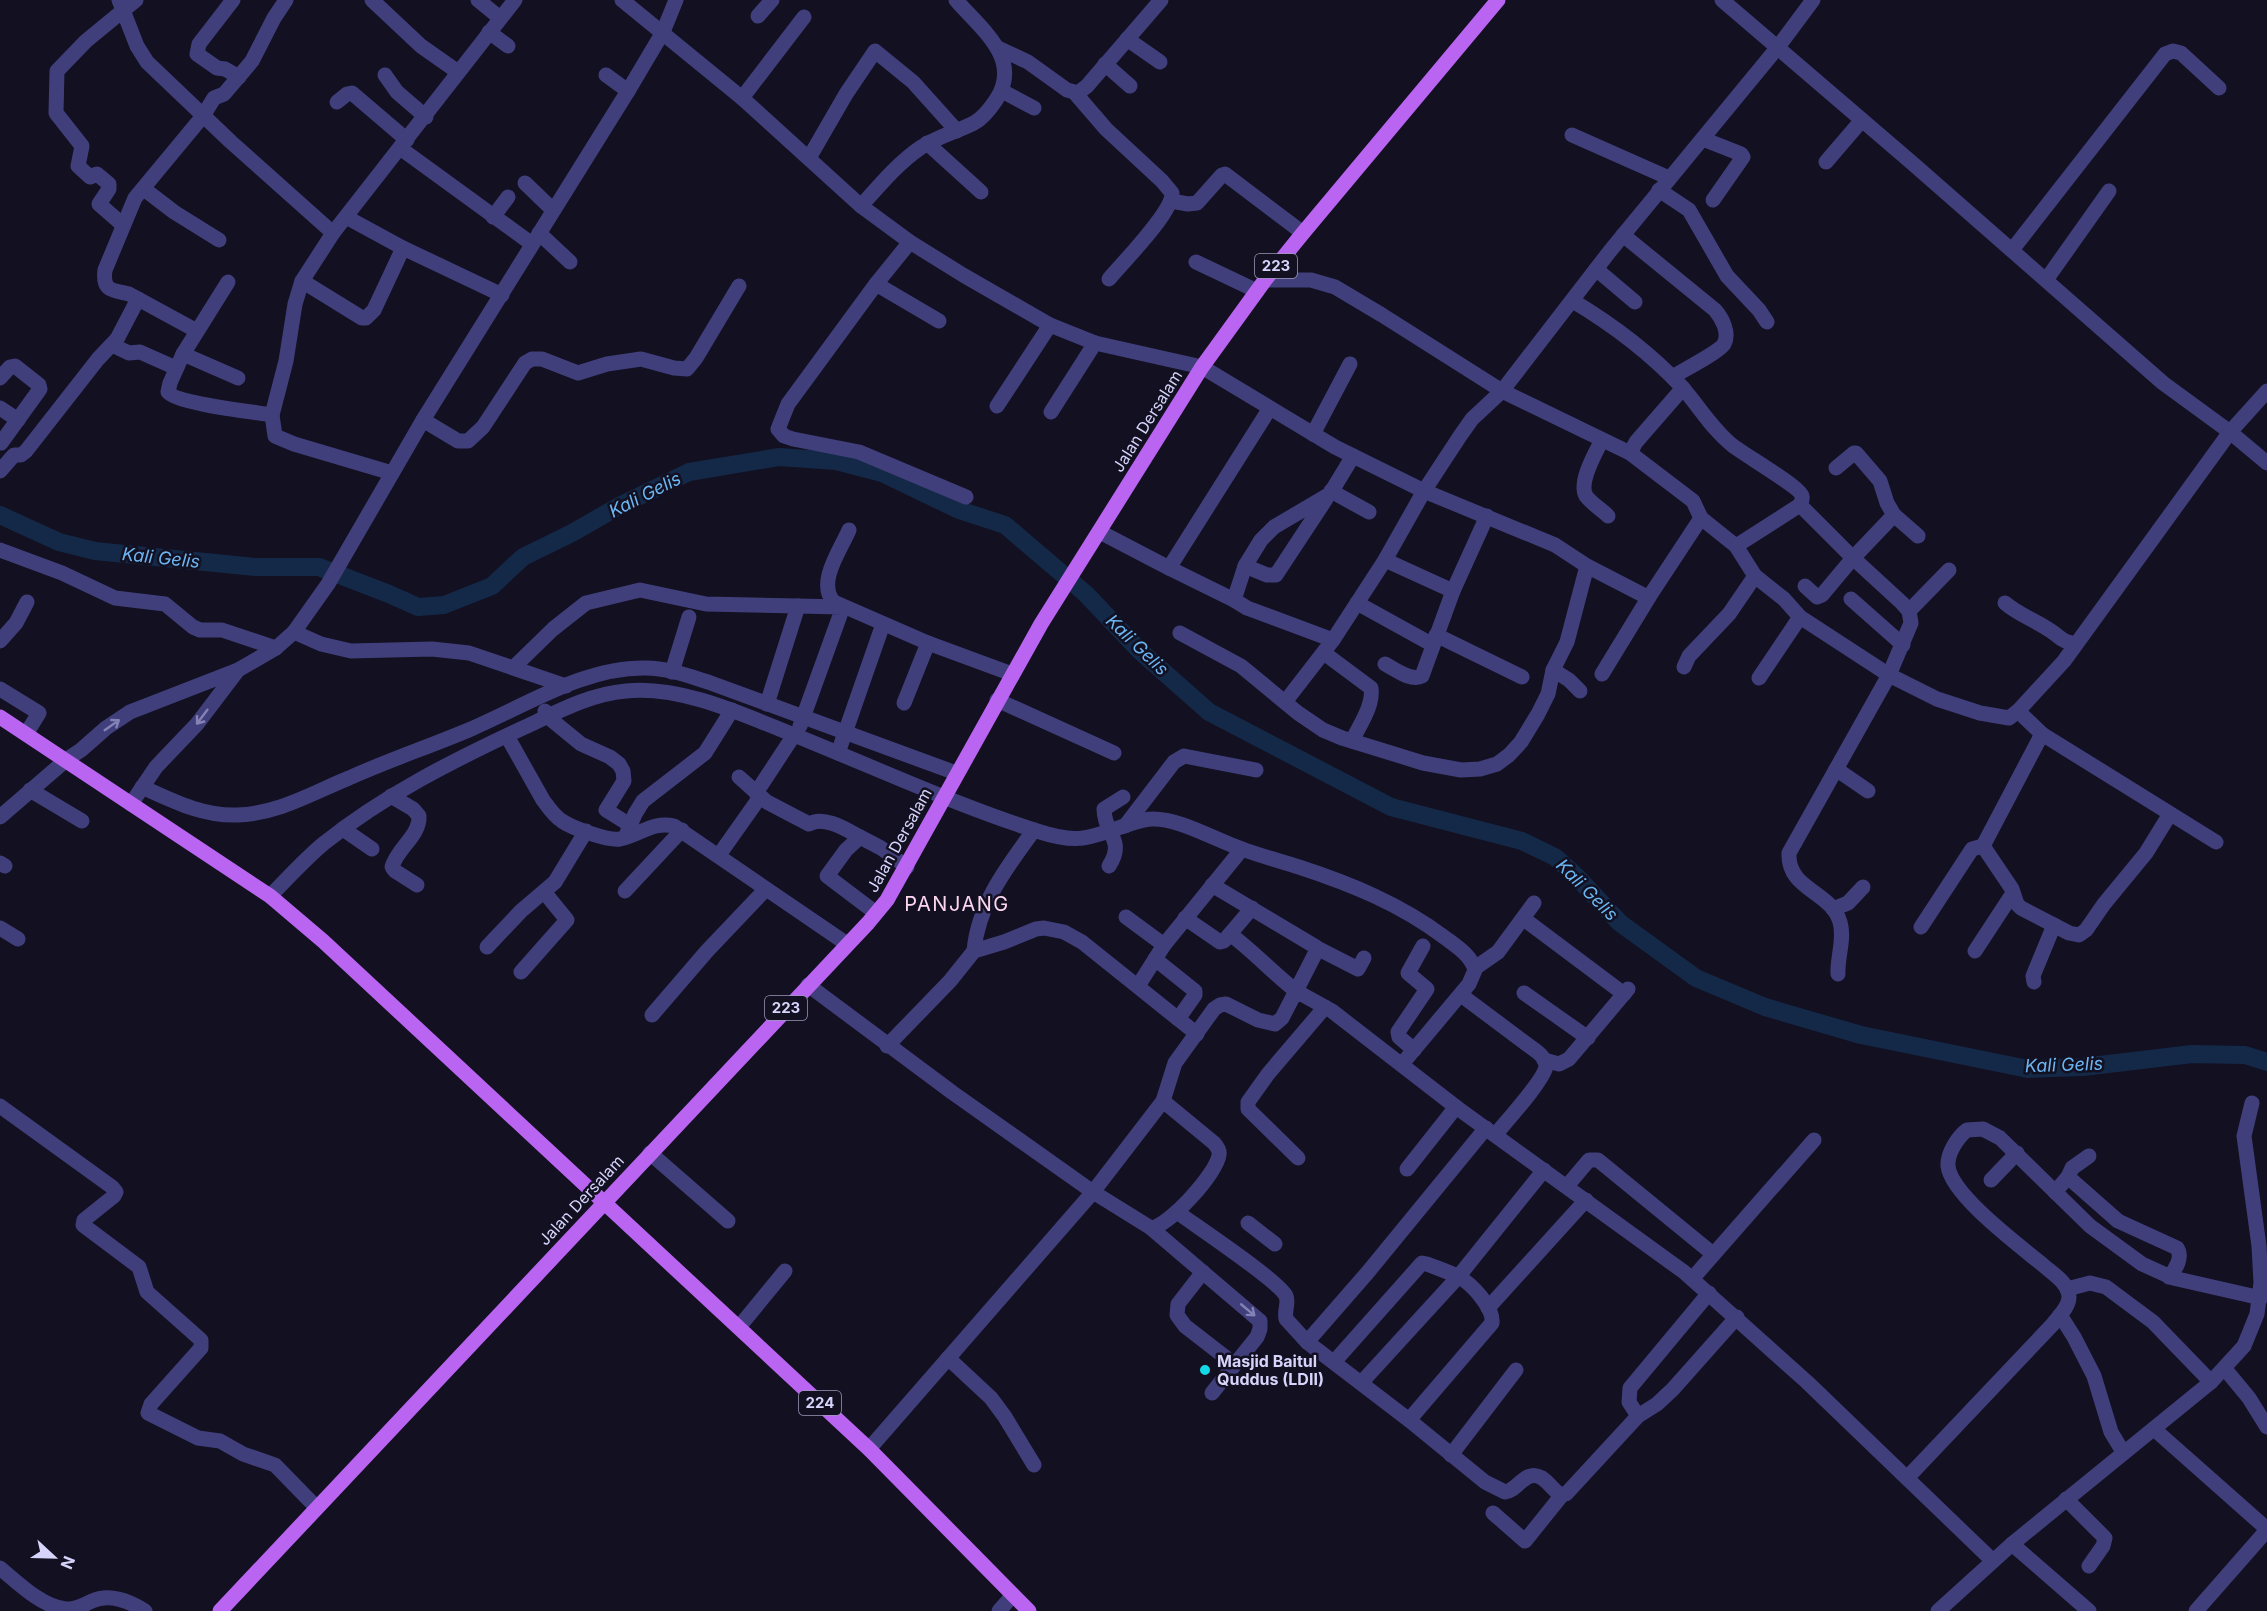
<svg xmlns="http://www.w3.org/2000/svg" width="2267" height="1611" font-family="Inter,sans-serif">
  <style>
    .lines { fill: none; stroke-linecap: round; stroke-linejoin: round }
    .river { stroke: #142947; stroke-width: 18 }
    .minor { stroke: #403f7c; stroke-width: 15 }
    .major { stroke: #ba64f2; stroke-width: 15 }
    .oneway { stroke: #8482b5 }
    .poi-dot { fill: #14d7e7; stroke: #121021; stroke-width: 2 }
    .labels { text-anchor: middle; stroke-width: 5; stroke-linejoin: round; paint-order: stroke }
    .shield { fill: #121021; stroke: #9c99ba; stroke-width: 1.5 }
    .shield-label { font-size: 15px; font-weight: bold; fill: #d7d4fb }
    .street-label { font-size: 16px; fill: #d7d4fb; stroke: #121021 }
    .poi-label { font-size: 16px; font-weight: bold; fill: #d7d4fb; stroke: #121021; text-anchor: start }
    .water-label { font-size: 18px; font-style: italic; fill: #6bb6f2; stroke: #121021 }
    .quarter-label { font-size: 20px; letter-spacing: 1.5px; fill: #fbd6ee; stroke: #121021 }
  </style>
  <rect width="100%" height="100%" fill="#121021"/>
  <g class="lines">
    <polyline class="river" points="0,515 59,542 95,551 255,567 319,567 389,594 418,607 444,605 492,586 523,557 572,533 621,505 689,472 779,457 836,461 882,473 959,510 1005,525 1086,594 1140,651 1209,712 1391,807 1522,841 1555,857 1577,877 1620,923 1696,978 1765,1007 1861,1035 2028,1069 2083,1067 2192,1054 2245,1055 2267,1062"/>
    <g class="minor">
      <polyline points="119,0 137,46 147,62 231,142 333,233"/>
      <polyline points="233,0 199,44 197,54 217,68 225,69 239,77"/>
      <polyline points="372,0 421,46 458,72"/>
      <polyline points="478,0 500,18"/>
      <polyline points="622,0 742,98 861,206 910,242 963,275 1050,325 1095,343 1202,367 1335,447 1424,491 1555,545 1587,566 1647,597 1649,597 1701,518"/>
      <polyline points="1722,0 1911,162 2163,383 2230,432 2267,463"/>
      <polyline points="758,16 772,0"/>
      <polyline points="489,32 508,46"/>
      <polyline points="1127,39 1160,62"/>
      <polyline points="998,48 1028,62 1067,90 1078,93 1087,86 1161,0"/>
      <polyline points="1105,64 1130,86"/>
      <polyline points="385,75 397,92 426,117"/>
      <polyline points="606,75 628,91"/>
      <polyline points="1002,91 1034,108"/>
      <path d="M1075,93L1106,129L1162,181L1172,193C1173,212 1123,262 1109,279"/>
      <polyline points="742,98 804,17"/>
      <polyline points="337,102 347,94 352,93 407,140"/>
      <polyline points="1572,135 1669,178"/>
      <polyline points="1703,139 1741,154 1743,157 1713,200"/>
      <polyline points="927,143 981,192"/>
      <polyline points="400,148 532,244"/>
      <polyline points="809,158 846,94 875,51 913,82 957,131"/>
      <polyline points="1826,162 1862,120"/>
      <polyline points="525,183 553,210"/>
      <polyline points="144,189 174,212 219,240"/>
      <polyline points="1659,190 1689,210 1727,276 1759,310 1767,322"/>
      <polyline points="1171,201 1188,204 1197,203 1222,175 1225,174 1303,233"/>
      <path d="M861,206C879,186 897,164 920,148C936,137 956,132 974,123C983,118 990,109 996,100C1023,59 981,29 956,0"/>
      <polyline points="346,217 403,248 502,295"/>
      <polyline points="493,217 508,197"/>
      <polyline points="123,225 99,204 109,189 109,184 97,174 90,177 78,166 82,146 56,113 57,71 86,41 136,0"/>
      <polyline points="539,233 570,262"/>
      <path d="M1623,235L1715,310C1722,318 1730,333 1724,344C1719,352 1682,371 1672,377"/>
      <polyline points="910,242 876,284 788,404 778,429 784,436 793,439 859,452 966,497"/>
      <polyline points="2012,250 2165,54 2173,51 2181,53 2219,88"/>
      <polyline points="1196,262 1257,291"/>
      <polyline points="1596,269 1635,302"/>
      <polyline points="1265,280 1311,280 1335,287 1382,315 1502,391 1630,453 1693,501 1701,518 1736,546 1755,576 1784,599 1800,617 1889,675 1937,699 1980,713 2009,718 2018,711 2064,661 2230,432 2267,391"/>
      <polyline points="2046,280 2109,191"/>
      <polyline points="302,281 362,318 366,318 374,310 403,248"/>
      <polyline points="228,282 183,354 238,378"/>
      <polyline points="876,284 939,321"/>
      <path d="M1573,301C1613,325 1649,352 1681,386C1699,406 1711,428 1732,445C1743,454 1800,487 1802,496C1803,500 1801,502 1800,505L1736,546"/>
      <path d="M197,331L129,294C113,290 102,292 105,270L135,198L203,116L214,98L224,94L252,61L274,18L286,0"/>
      <polyline points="112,345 129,353 140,352 176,368"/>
      <path d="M183,354L170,383L168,392C175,403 254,412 272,415"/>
      <polyline points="0,378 10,367 15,366 39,385 40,389 1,443"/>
      <polyline points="997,406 1050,325"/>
      <polyline points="0,408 18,420"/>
      <polyline points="1051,412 1095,343"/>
      <polyline points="423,420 458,441 468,441 483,427 525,363 532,359 542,359 578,373 607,364 641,359 674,368 687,369 696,358 739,286"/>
      <polyline points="1313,434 1350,364"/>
      <path d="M1602,440C1596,452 1578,482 1586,496C1591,503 1602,510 1608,516"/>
      <polyline points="1630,453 1636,442 1683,388"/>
      <polyline points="1836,468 1854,453 1856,453 1880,481 1887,503 1894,515 1918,536"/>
      <polyline points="0,471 14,455 21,455 26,451 98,359 117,339 138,299"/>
      <polyline points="392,473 294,444 275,436 272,415 286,361 295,304 302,281 333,233 515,0"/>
      <polyline points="1331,491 1369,512"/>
      <path d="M1800,505L1853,558L1902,603L1909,611L1911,623L1889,675L1789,853C1787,890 1831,891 1840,922C1845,939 1837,957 1838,974"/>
      <path d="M849,530C841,549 816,583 834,602L928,643L1012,674"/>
      <polyline points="1100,532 1169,568 1270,408"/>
      <polyline points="0,550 62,573 115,598 165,604 193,627 200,630 222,630 276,648"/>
      <polyline points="1385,560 1453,591"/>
      <polyline points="1245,566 1267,575 1276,575 1326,499"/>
      <polyline points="1169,568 1234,600 1245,566 1261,540 1274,527 1330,494 1353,456"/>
      <polyline points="1805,586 1817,597 1822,595 1853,558 1894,515"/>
      <polyline points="1851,599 1903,645"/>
      <polyline points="1234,600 1247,608 1333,640"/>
      <polyline points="1357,603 1433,645"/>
      <path d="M2005,603C2019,615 2035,620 2051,631C2063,639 2059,640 2076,644"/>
      <polyline points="1909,611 1949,570"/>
      <polyline points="294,632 321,644 351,651 432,649 469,653 566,686"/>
      <polyline points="1180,633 1241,666 1298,713 1323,730 1342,738 1423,763 1461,770 1480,769 1497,764 1509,755 1521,742 1538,714 1548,694 1553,670 1567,642 1587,566"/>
      <polyline points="1436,635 1522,677"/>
      <polyline points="0,641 16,623 27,602"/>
      <path d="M1324,653L1371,688C1374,705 1359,726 1352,741"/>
      <path d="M1385,664C1395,669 1411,682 1422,676L1453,591L1487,516"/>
      <polyline points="514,667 553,629 586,603 640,590 706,604 843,607 800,726"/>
      <polyline points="1684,667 1689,656 1729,614 1755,576"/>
      <polyline points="1553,670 1569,680 1580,691"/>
      <polyline points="672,672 689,617"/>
      <polyline points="1602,674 1649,597"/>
      <polyline points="1759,678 1800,617"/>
      <polyline points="0,689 39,713 26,734"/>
      <polyline points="997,700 1114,753"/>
      <polyline points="1285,702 1333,640 1385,560 1424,491 1460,436 1472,419 1502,391 1610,251 1778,47 1813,0"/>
      <polyline points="904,703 928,643"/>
      <polyline points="767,704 798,606"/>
      <polyline points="545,711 548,717 581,744 610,757 619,764 623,771 624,781 606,810 630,825"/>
      <polyline points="2018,711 2042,734 2216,842"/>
      <path d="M507,736L543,800C549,808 554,816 562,821C572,828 608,841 620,839C640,835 653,821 674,826L847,944"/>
      <polyline points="838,753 883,624"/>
      <polyline points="1836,769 1868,791"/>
      <path d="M739,777L767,802L809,824C824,815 847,830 860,837"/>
      <path d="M142,787C173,801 202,816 237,815C278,814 312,793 349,778C389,760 431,746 471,729C527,705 584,667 646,668C667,668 689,676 708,682L956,773"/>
      <polyline points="30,790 82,821"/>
      <polyline points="756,793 794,735"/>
      <path d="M391,796L413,809L419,816C420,836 397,848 392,867L395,871L417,885"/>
      <polyline points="131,804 156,767 197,724 238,670"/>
      <polyline points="0,817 66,760 81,750 106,728 130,712 238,670 276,648 294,632 328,584 423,420 628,91 663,32 676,0"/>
      <polyline points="1125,826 1174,762 1184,756 1256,770"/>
      <polyline points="343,829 372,849"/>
      <polyline points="627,833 635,814 643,801 705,753 732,710"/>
      <polyline points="1983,846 2042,734"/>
      <polyline points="719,855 760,797"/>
      <polyline points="0,863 5,866"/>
      <path d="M1109,866C1126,839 1104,835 1104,809L1123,797"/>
      <path d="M1212,885L1316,947L1317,950L1296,991C1273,973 1254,952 1230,934"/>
      <polyline points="625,891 682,830"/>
      <path d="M270,896C287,879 304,860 323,844C384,795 454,760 525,727C557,712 590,694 626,691C683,685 748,717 799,737C878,769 956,805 1037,831C1074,843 1085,840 1121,827C1131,824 1142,819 1153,819C1181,819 1215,840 1242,849C1261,856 1280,861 1299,867C1351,884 1400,904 1444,937C1456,946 1471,955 1475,970L1469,984L1402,1064"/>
      <polyline points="1833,909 1848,903 1863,887"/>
      <polyline points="876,913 827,876 846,850 860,837 881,848 907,867"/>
      <polyline points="1126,917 1164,945"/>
      <polyline points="1185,918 1220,942 1224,941 1252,908"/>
      <polyline points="1524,919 1624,994"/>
      <polyline points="1921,927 1972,849 1983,846 2012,889 2017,904 2021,908 2069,933 2079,935 2086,930 2104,904 2146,853 2170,814"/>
      <polyline points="0,928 18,939"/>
      <polyline points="487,947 521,911 555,882 586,831"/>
      <polyline points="1317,948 1358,969 1364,958"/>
      <path d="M974,951C978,904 1007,867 1034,830"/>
      <polyline points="1975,951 2013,893"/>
      <polyline points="1155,959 1195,991 1195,995 1178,1019"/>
      <polyline points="1475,968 1498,952 1534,903"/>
      <polyline points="521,972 567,920 545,893"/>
      <polyline points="2034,982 2033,976 2054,925"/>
      <path d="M808,985L953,1093L1093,1192L1151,1228C1169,1226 1217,1173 1219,1155C1220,1150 1217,1147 1214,1143L1163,1101"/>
      <polyline points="1138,986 1164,945 1242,849"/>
      <polyline points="1524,993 1588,1038"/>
      <path d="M1461,995L1532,1048C1538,1052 1546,1058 1546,1066C1545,1079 1505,1123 1495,1135"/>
      <polyline points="652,1015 707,951 766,889"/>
      <polyline points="887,1046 950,981 974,951 1004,942 1036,929 1044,928 1064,932 1082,942 1197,1034"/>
      <polyline points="1414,1050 1399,1037 1398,1032 1427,989 1408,973 1423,946"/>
      <polyline points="1544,1060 1559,1064 1569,1059 1628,989"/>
      <polyline points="0,1106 112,1187 116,1192 114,1196 84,1220 83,1225 139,1267 147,1292 201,1340 201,1348 151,1404 148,1413 198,1438 220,1441 243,1454 275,1465 316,1507"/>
      <polyline points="650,1153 728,1221"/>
      <polyline points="1298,1158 1248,1109 1248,1102 1268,1074 1325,1007"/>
      <polyline points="1407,1169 1456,1107"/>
      <polyline points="2068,1177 2072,1168 2089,1156"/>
      <polyline points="1991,1180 2017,1153"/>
      <polyline points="1567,1186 1589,1160 1598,1160 1713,1254"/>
      <path d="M2055,1192L2068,1177L2118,1221L2177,1248C2183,1257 2176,1269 2169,1277"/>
      <path d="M1177,1212C1196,1226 1279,1281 1286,1296C1289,1303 1284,1311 1286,1319L1307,1342L1409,1420L1485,1482L1505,1492C1518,1491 1525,1468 1542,1478C1548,1482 1553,1489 1559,1494H1566L1638,1416L1657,1404L1673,1389L1737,1317"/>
      <polyline points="1248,1223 1275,1244"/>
      <polyline points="1151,1228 1260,1321 1260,1329 1257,1337 1212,1393"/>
      <polyline points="1203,1272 1178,1304 1177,1315 1185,1326 1234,1364"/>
      <polyline points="1692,1279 1814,1140"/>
      <polyline points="2067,1289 2090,1283 2106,1287 2153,1322 2211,1382"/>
      <polyline points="1488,1308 1586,1200"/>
      <polyline points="2060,1315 2074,1337 2094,1376 2111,1432 2123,1452"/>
      <polyline points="739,1327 785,1271"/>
      <polyline points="1307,1342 1368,1272 1486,1128"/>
      <polyline points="948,1358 991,1398 1005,1417 1034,1465"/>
      <path d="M1334,1362L1422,1263L1427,1264C1437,1268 1449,1272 1459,1277C1472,1284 1494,1308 1492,1323L1409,1420"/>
      <polyline points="2225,1369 2249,1398 2267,1427"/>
      <polyline points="1361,1383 1458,1277 1544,1170"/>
      <polyline points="1638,1416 1629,1402 1630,1388 1709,1293"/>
      <polyline points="2154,1429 2267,1529"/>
      <polyline points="869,1449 1093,1192 1163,1101 1175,1063 1214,1009 1220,1005 1226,1004 1258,1020 1275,1024 1282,1018 1296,991 1332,1011 1456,1107 1684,1272 1807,1382 1993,1561"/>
      <polyline points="1451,1455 1516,1370"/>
      <path d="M1907,1478L2053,1324C2059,1316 2069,1307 2069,1297C2069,1283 2052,1273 2043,1265C2020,1246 1951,1195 1948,1166C1947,1153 1958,1137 1967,1130L1983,1129L2000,1138L2090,1226L2142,1264L2173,1278L2261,1298"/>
      <polyline points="2066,1499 2105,1538 2103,1546 2089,1566"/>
      <polyline points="1493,1513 1525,1541 1562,1495"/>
      <polyline points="2012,1544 2089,1611"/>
      <path d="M0,1568C18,1583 42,1607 66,1609C75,1610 84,1605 92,1601C110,1593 129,1601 145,1611"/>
      <polyline points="999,1611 1013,1595"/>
      <polyline points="1938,1611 2012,1544 2211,1382 2244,1346 2257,1314 2261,1283 2259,1246 2244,1136 2252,1103"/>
      <polyline points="2196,1611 2267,1530"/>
    </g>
    <g class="major">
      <polyline points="0,717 270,896 323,941 869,1449 1029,1611"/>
      <polyline points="220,1611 868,923 887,900 1041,624 1202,367 1265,280 1303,233 1498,0"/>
    </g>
  </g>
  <defs><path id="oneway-shaft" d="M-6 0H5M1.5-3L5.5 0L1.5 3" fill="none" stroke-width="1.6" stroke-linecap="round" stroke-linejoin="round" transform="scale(1.5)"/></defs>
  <g class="oneway">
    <use href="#oneway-shaft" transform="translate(202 717) rotate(127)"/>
    <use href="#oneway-shaft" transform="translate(112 725) rotate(-35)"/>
    <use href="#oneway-shaft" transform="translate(1248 1310) rotate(40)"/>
  </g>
  <circle class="poi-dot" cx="1205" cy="1370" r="6"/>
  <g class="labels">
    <g class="shield">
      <rect x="1255" y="254" width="42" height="24" rx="4.5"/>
      <rect x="765" y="996" width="42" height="24" rx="4.5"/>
      <rect x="799" y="1391" width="42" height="24" rx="4.5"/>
    </g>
    <g class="shield-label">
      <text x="1276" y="271">223</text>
      <text x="786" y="1013">223</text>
      <text x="820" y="1408">224</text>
    </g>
    <g class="street-label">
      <text transform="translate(1147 421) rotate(-58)" y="6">Jalan Dersalam</text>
      <text transform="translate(899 840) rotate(-61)" y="6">Jalan Dersalam</text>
      <text transform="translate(581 1200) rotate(-47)" y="6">Jalan Dersalam</text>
    </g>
    <g class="poi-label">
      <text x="1217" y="1367">Masjid Baitul<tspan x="1217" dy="18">Quddus (LDII)</tspan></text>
    </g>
    <g class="water-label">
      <text transform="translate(645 495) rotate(-27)" y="6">Kali Gelis</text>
      <text transform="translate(161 558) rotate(6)" y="6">Kali Gelis</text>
      <text transform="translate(1137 645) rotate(44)" y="6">Kali Gelis</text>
      <text transform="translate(1587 890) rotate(45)" y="6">Kali Gelis</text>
      <text transform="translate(2064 1065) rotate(-2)" y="6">Kali Gelis</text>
    </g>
    <g class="quarter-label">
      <text x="957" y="911">PANJANG</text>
    </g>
  </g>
  <g transform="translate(54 1557) rotate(112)" stroke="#121021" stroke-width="4.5" paint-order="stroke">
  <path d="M0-4.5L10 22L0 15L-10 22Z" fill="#d7d4fb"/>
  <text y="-9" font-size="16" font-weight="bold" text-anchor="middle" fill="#d7d4fb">N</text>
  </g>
</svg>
